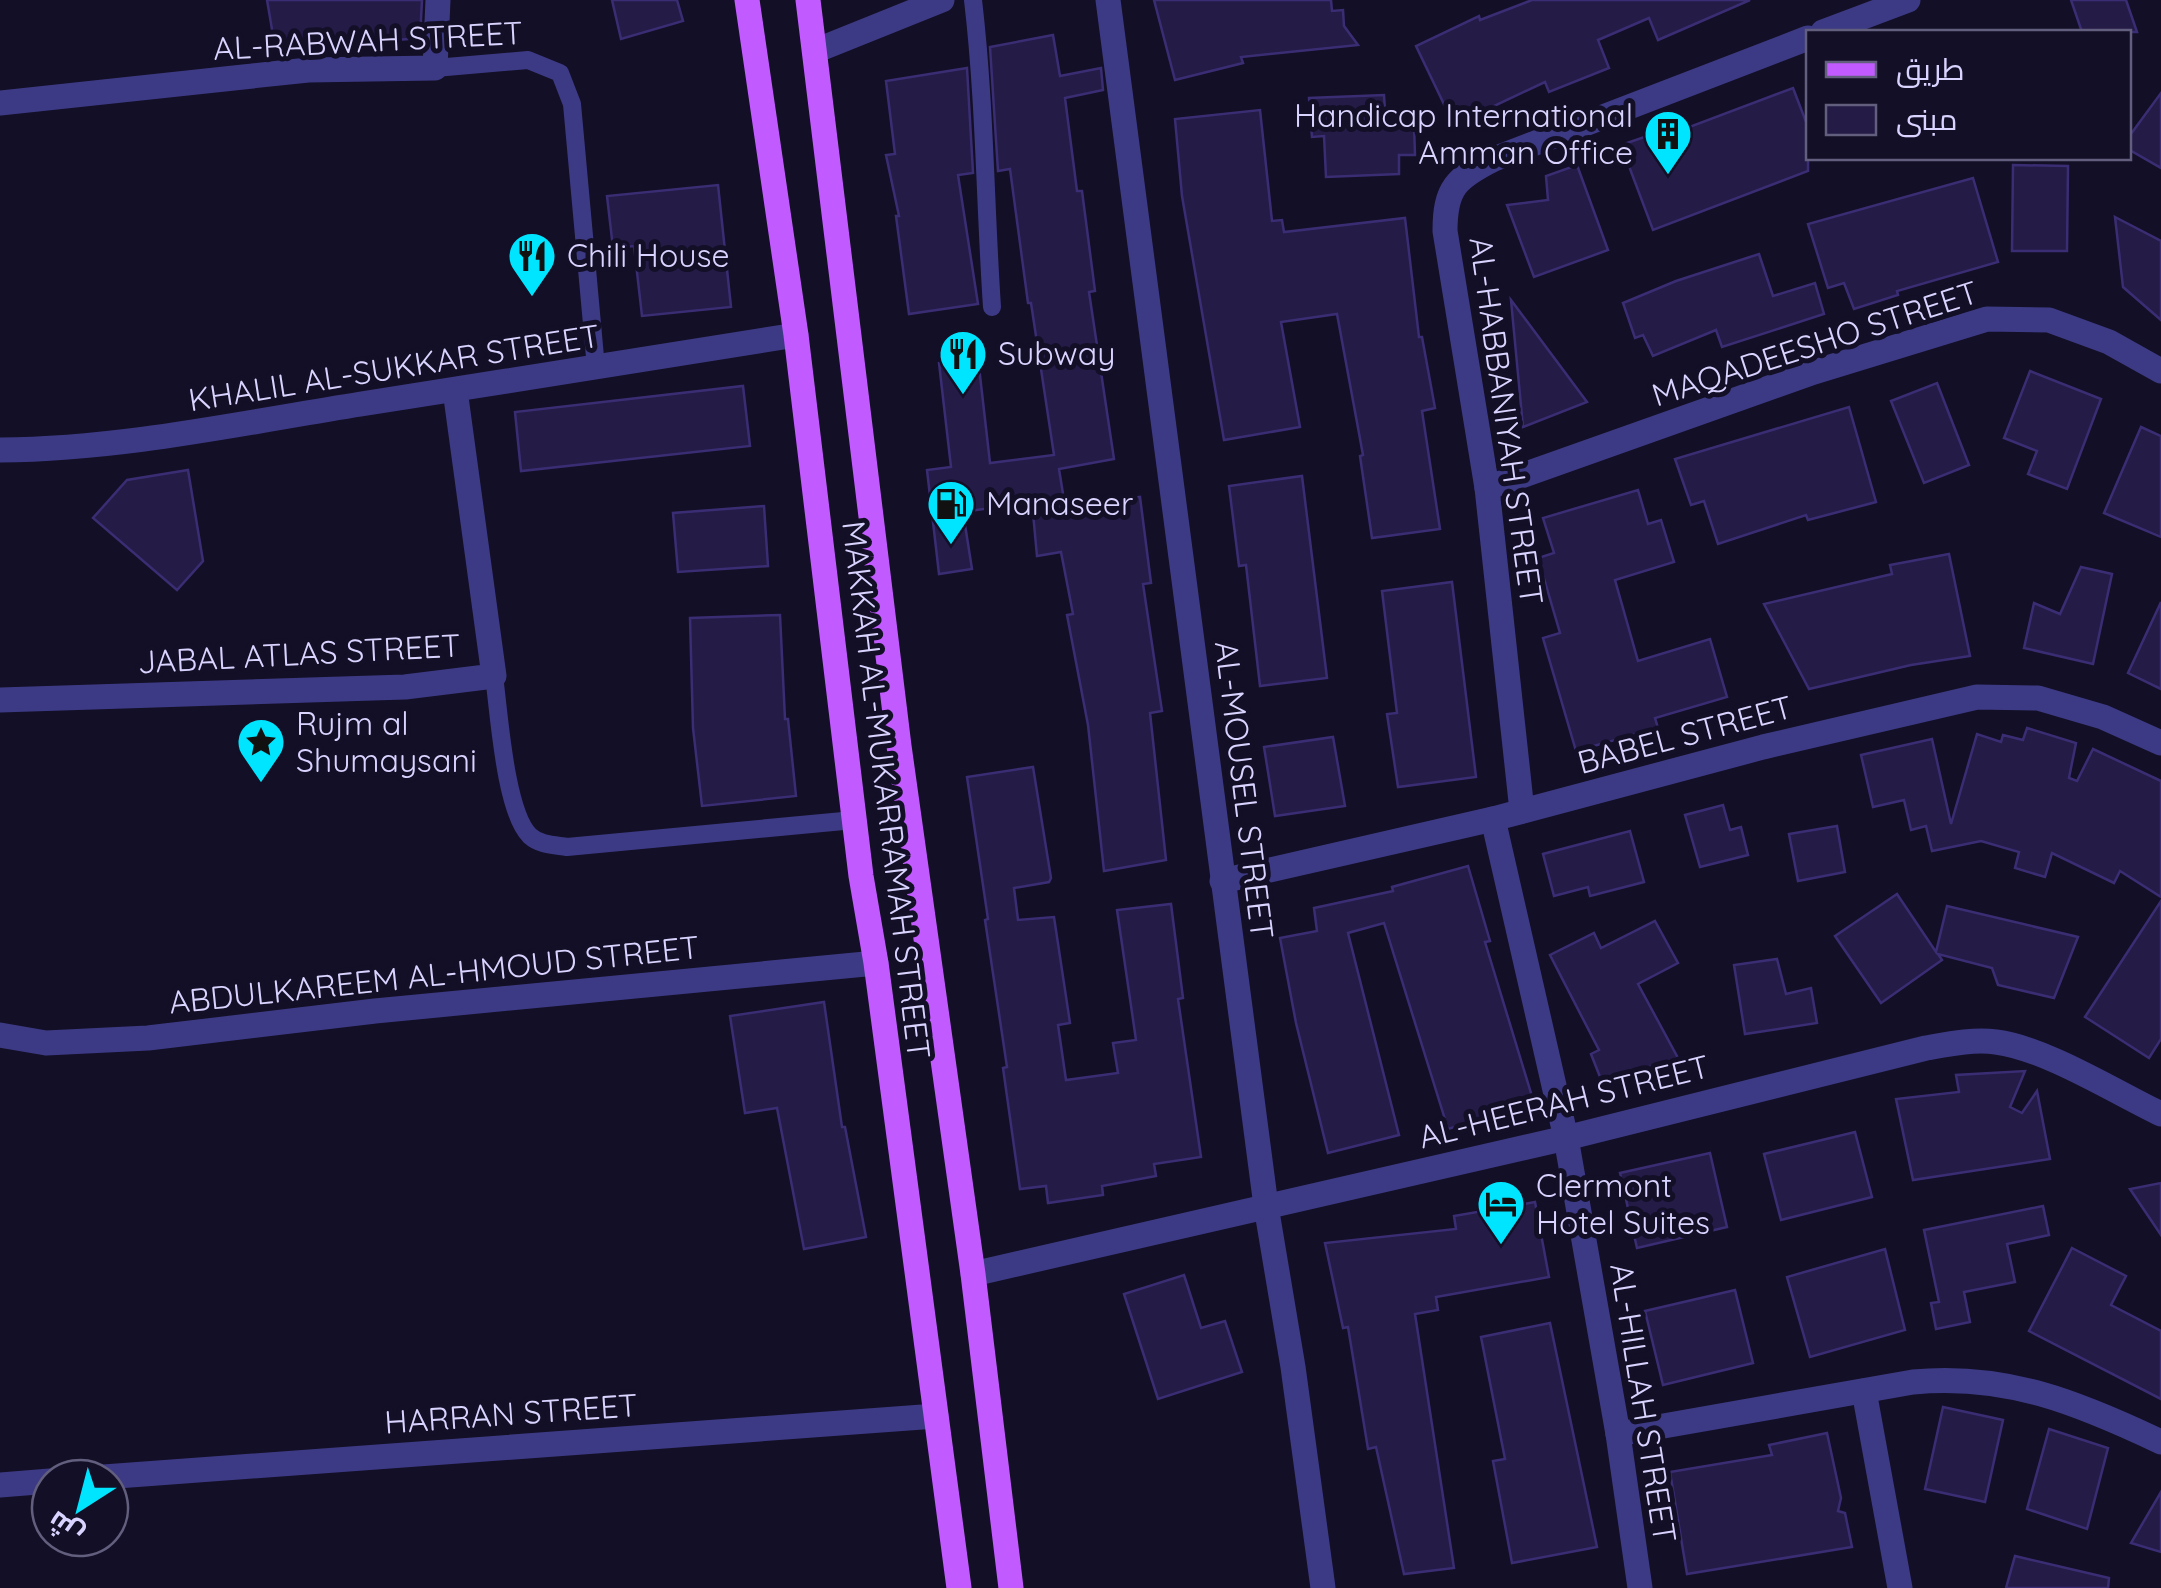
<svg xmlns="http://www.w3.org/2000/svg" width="2161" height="1588" font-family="Quicksand,Cairo,sans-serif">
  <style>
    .building { fill: #241b47; stroke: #3b2d73; stroke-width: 2.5 }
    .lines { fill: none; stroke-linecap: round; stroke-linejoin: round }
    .lane { stroke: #3d3a85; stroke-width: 18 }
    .street { stroke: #3d3a85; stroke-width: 25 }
    .primary { stroke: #c25bff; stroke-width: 25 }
    .labels { text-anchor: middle; stroke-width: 10; stroke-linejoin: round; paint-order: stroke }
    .street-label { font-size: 32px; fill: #d9d4ff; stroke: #130f26 }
    .poi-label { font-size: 32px; fill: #d9d4ff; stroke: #130f26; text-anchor: start }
  </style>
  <rect width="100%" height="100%" fill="#130f26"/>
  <g class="building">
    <polygon points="267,0 422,0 420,38 385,41 383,35 275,47"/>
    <polygon points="612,0 677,0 683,21 621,39"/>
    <polygon points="1154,0 1331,0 1332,11 1343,10 1344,26 1358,45 1241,57 1243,63 1175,80"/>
    <polygon points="1532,0 1750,0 1658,40 1649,18 1598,40 1609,68 1549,92 1545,82 1454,125 1416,46 1479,16 1480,20"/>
    <polygon points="2071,0 2126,0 2137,32 2082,32"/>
    <polygon points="1053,35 1060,76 1101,68 1103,90 1065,98 1077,191 1082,191 1095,291 1089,292 1114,459 1059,469 1065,506 1140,497 1151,583 1143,584 1162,711 1150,713 1166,860 1104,871 1088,725 1067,615 1073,614 1061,552 1037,556 1032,502 963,512 972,569 939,574 927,470 951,467 939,363 978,358 990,463 1054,455 1031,303 1028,303 1010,169 998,171 990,47"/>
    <polygon points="967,68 973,173 958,175 978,304 909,314 896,216 899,216 886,155 895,154 886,81"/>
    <polygon points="1793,88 1808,127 1808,171 1653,230 1621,145 1685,123 1687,128"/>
    <polygon points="2161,93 2161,168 2128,149 2128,138"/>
    <polygon points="1384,95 1386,126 1414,125 1415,155 1399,155 1399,174 1326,177 1324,136 1312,137 1309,98"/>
    <polygon points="1260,110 1272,221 1282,220 1284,232 1405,218 1419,337 1422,337 1435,408 1422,411 1440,529 1372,538 1360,456 1363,455 1337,314 1281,322 1300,427 1224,440 1182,196 1175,119"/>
    <polygon points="1577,165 1608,250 1534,277 1507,205 1548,200 1546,176"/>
    <polygon points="2013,165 2068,166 2067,251 2012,251"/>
    <polygon points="1973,178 1998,262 1897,291 1898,295 1854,309 1844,283 1828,288 1808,224"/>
    <polygon points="718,185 731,307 642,316 634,246 613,248 607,196"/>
    <polygon points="2115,217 2161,241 2161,320 2123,287"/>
    <polygon points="1759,254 1773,296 1815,283 1824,314 1722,347 1716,330 1653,356 1643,335 1635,338 1623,303 1676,281"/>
    <polygon points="1511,300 1587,402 1523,427"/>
    <polygon points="2030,371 2101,399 2067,489 2028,474 2037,451 2004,438"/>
    <polygon points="1937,383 1969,465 1924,483 1891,401"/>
    <polygon points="743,386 750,446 521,471 515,412"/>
    <polygon points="1849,407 1876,502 1808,520 1806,515 1718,544 1704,501 1691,505 1675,459"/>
    <polygon points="2141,427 2161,436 2161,537 2104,513"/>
    <polygon points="188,470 203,561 177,590 93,518 127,480"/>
    <polygon points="1302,476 1327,678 1260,686 1246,565 1239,566 1229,486"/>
    <polygon points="1638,490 1648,524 1661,520 1674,562 1615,580 1638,661 1710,639 1727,697 1655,718 1658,728 1576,751 1543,638 1560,633 1538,558 1554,553 1543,518"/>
    <polygon points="764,506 768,566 678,572 673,513"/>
    <polygon points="1949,554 1970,656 1911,665 1809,689 1764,604 1892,574 1890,565"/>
    <polygon points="2081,567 2112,574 2093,664 2024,648 2034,603 2060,614"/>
    <polygon points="1452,582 1476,777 1398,787 1387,714 1397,713 1382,591"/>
    <polygon points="2161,602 2161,689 2128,673"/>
    <polygon points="780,615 785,719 788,719 796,796 702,806 693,728 690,618"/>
    <polygon points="2027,728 2076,743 2069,778 2077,781 2093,749 2161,781 2161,897 2120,871 2114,883 2052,853 2045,877 2015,868 2019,852 1981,841 1932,851 1926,826 1911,830 1904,800 1873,807 1861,755 1932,739 1951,824 1977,734 2001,742 2003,735 2023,740"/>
    <polygon points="1333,737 1345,806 1275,816 1264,747"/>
    <polygon points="1033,767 1051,878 1049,882 1014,888 1018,920 1054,917 1070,1023 1058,1025 1066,1080 1118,1073 1113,1043 1136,1040 1117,910 1171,904 1183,998 1178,999 1201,1157 1154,1164 1156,1176 1102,1186 1103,1195 1048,1203 1046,1186 1020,1189 1003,1068 1007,1067 985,920 988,919 967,777"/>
    <polygon points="1723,805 1730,830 1741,827 1748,855 1700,867 1685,815"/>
    <polygon points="1837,826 1845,872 1798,881 1789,834"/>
    <polygon points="1630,831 1644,882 1590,896 1588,887 1554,896 1543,854"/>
    <polygon points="1468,866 1490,941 1485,942 1534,1103 1448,1129 1384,923 1348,933 1399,1135 1328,1153 1296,1023 1280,938 1317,931 1314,908 1393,891 1392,887"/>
    <polygon points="1897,894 1936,952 1947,906 2078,937 2054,998 1998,985 1992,968 1938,954 1942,960 1881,1003 1835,936"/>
    <polygon points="2161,901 2161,1039 2149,1058 2085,1017"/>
    <polygon points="1655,921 1678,963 1638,984 1678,1058 1602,1082 1591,1054 1599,1050 1550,955 1594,933 1601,948"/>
    <polygon points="1777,959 1786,994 1811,988 1817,1023 1745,1034 1734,965"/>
    <polygon points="824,1002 842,1127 845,1127 866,1237 804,1249 777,1108 745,1113 730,1016"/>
    <polygon points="2025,1071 2010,1107 2022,1113 2037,1091 2050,1159 1913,1180 1896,1099 1959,1092 1956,1075"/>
    <polygon points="1855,1132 1872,1197 1781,1220 1764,1154"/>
    <polygon points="1710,1153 1727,1227 1637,1248 1620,1173"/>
    <polygon points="2161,1183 2161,1235 2130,1189"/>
    <polygon points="1535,1202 1549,1277 1436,1297 1438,1310 1415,1314 1454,1568 1404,1574 1376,1447 1368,1449 1348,1327 1343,1328 1325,1243 1456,1229 1454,1216"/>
    <polygon points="2043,1206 2049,1235 2007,1244 2015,1282 1964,1292 1970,1322 1936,1329 1931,1303 1939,1302 1924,1230"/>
    <polygon points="2072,1248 2126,1276 2111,1305 2161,1331 2161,1399 2029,1331"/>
    <polygon points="1885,1249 1905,1330 1810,1357 1787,1277"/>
    <polygon points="1184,1275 1201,1328 1225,1321 1242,1372 1158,1399 1124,1294"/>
    <polygon points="1735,1290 1753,1363 1663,1385 1645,1311"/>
    <polygon points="1550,1323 1597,1547 1512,1563 1493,1461 1505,1459 1481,1337"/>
    <polygon points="1943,1407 2003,1420 1985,1502 1925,1489"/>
    <polygon points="2049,1429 2108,1448 2087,1529 2027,1509"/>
    <polygon points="1827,1433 1841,1498 1838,1511 1845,1513 1852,1547 1687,1574 1670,1472 1772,1455 1769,1445"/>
    <polygon points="2161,1492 2161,1552 2131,1543"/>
    <polygon points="2015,1556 2109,1578 2108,1588 2006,1588"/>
  </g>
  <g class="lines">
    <g class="lane">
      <path d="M973,0C985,102 985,204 992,307"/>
      <polyline points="435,68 528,60 560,73 572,104 596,368"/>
      <path d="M494,676C499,712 505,812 530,836C540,845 554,845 567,847L854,820"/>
    </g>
    <g class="street">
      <polyline points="1108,0 1266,1206 1293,1367 1323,1588"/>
      <polyline points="1823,32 1908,0"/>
      <polyline points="815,51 942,0"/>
      <polyline points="0,103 308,70 435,68 438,0"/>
      <path d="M0,450C123,449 241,423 361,404C506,381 651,359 796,335"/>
      <polyline points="1487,488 1814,372 1987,319 2049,320 2109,342 2161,371"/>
      <polyline points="0,700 405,687 494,676 455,390"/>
      <path d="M1522,811L1487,488L1445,231C1445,188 1456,178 1494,159L1808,38"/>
      <polyline points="1493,819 1566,1138 1618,1434 1640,1588"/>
      <polyline points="1222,881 1493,819 1763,747 1977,697 2038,698 2103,717 2161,743"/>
      <polyline points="0,1035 46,1043 148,1038 375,1011 876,963"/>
      <path d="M973,1274L1566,1138L1926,1048C1949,1044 1973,1039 1996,1042C2045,1048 2115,1092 2161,1114"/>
      <polyline points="1864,1391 1900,1588"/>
      <path d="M1618,1434L1913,1382C2006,1373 2079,1403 2161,1442"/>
      <polyline points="90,1478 936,1416"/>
      <polyline points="0,1485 50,1481"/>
    </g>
    <g class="primary">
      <polyline points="747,0 796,335 861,876 876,963 959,1588"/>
      <polyline points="808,0 899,746 973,1274 1011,1588"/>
    </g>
  </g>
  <defs>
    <g id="building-pin" transform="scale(2.5)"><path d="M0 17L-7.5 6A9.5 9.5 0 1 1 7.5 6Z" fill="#00e5ff" stroke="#130f26"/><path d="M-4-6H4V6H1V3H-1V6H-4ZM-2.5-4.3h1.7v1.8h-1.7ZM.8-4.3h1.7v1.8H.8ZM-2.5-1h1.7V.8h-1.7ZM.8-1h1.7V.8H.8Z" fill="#111"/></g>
    <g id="restaurant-pin" transform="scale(2.5)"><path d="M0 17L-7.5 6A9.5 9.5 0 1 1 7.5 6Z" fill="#00e5ff" stroke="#130f26"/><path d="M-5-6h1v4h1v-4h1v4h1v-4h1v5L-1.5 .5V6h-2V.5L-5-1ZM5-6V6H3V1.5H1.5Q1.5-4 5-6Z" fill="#111"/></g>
    <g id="fuel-pin" transform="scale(2.5)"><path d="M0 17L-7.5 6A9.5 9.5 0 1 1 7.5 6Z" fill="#00e5ff" stroke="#130f26"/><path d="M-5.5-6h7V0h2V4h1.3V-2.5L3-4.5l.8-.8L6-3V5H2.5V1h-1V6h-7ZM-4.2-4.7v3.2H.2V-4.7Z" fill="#111"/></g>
    <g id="sight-pin" transform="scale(2.5)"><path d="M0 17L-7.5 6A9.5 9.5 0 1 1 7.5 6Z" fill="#00e5ff" stroke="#130f26"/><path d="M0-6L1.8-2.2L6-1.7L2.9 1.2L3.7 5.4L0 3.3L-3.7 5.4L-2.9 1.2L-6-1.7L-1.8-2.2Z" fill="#111"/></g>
    <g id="hotel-pin" transform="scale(2.5)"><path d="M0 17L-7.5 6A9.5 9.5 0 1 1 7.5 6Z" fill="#00e5ff" stroke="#130f26"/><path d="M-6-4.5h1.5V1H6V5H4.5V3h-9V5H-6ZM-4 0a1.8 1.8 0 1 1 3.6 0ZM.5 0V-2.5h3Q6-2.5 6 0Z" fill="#111"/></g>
  </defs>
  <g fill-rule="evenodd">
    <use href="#building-pin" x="1668" y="134"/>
    <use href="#restaurant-pin" x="532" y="256"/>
    <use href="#restaurant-pin" x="963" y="354"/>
    <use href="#fuel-pin" x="951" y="504"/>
    <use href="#sight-pin" x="261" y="742"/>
    <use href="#hotel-pin" x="1501" y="1204"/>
  </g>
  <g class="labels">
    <g class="street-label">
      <text transform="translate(368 41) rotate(-3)" y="11">AL-RABWAH STREET</text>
      <text transform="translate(1815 344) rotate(-18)" y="11">MAQADEESHO STREET</text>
      <text transform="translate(394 368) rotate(-9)" y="11">KHALIL AL-SUKKAR STREET</text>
      <text transform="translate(1506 421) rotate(82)" y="11">AL-HABBANIYAH STREET</text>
      <text transform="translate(299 654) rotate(-3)" y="11">JABAL ATLAS STREET</text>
      <text transform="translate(1685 735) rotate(-15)" y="11">BABEL STREET</text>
      <text transform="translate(886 790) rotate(83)" y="11">MAKKAH AL-MUKARRAMAH STREET</text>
      <text transform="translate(1244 790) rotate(83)" y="11">AL-MOUSEL STREET</text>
      <text transform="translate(434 975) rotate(-6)" y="11">ABDULKAREEM AL-HMOUD STREET</text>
      <text transform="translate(1564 1102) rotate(-14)" y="11">AL-HEERAH STREET</text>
      <text transform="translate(1643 1403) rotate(81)" y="11">AL-HILLAH STREET</text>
      <text transform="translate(511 1414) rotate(-4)" y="11">HARRAN STREET</text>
    </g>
    <g class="poi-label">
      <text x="1633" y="127" text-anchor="end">Handicap International<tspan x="1633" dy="37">Amman Office</tspan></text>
      <text x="567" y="267">Chili House</text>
      <text x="998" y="365">Subway</text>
      <text x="986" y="515">Manaseer</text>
      <text x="296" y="735">Rujm al<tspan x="296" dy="37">Shumaysani</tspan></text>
      <text x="1536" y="1197">Clermont<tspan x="1536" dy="37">Hotel Suites</tspan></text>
    </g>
  </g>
  <rect x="1806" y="30" width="325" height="130" fill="#130f26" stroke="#625e7d" stroke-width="2.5"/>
  <rect x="1826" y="62" width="50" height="15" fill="#c25bff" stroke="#625e7d" stroke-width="2.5"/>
  <text x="1896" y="80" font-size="30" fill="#d9d4ff">طريق</text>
  <rect x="1826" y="105" width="50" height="30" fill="#241b47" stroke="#625e7d" stroke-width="2.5"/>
  <text x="1896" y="130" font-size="30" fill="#d9d4ff">مبنى</text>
  <g transform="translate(80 1508) rotate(216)"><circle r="48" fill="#130f26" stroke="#625e7d" stroke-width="2.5"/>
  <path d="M0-8L18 38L0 25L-18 38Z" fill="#00e5ff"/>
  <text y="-15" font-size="28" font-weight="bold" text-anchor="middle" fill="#d9d4ff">ش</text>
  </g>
</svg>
